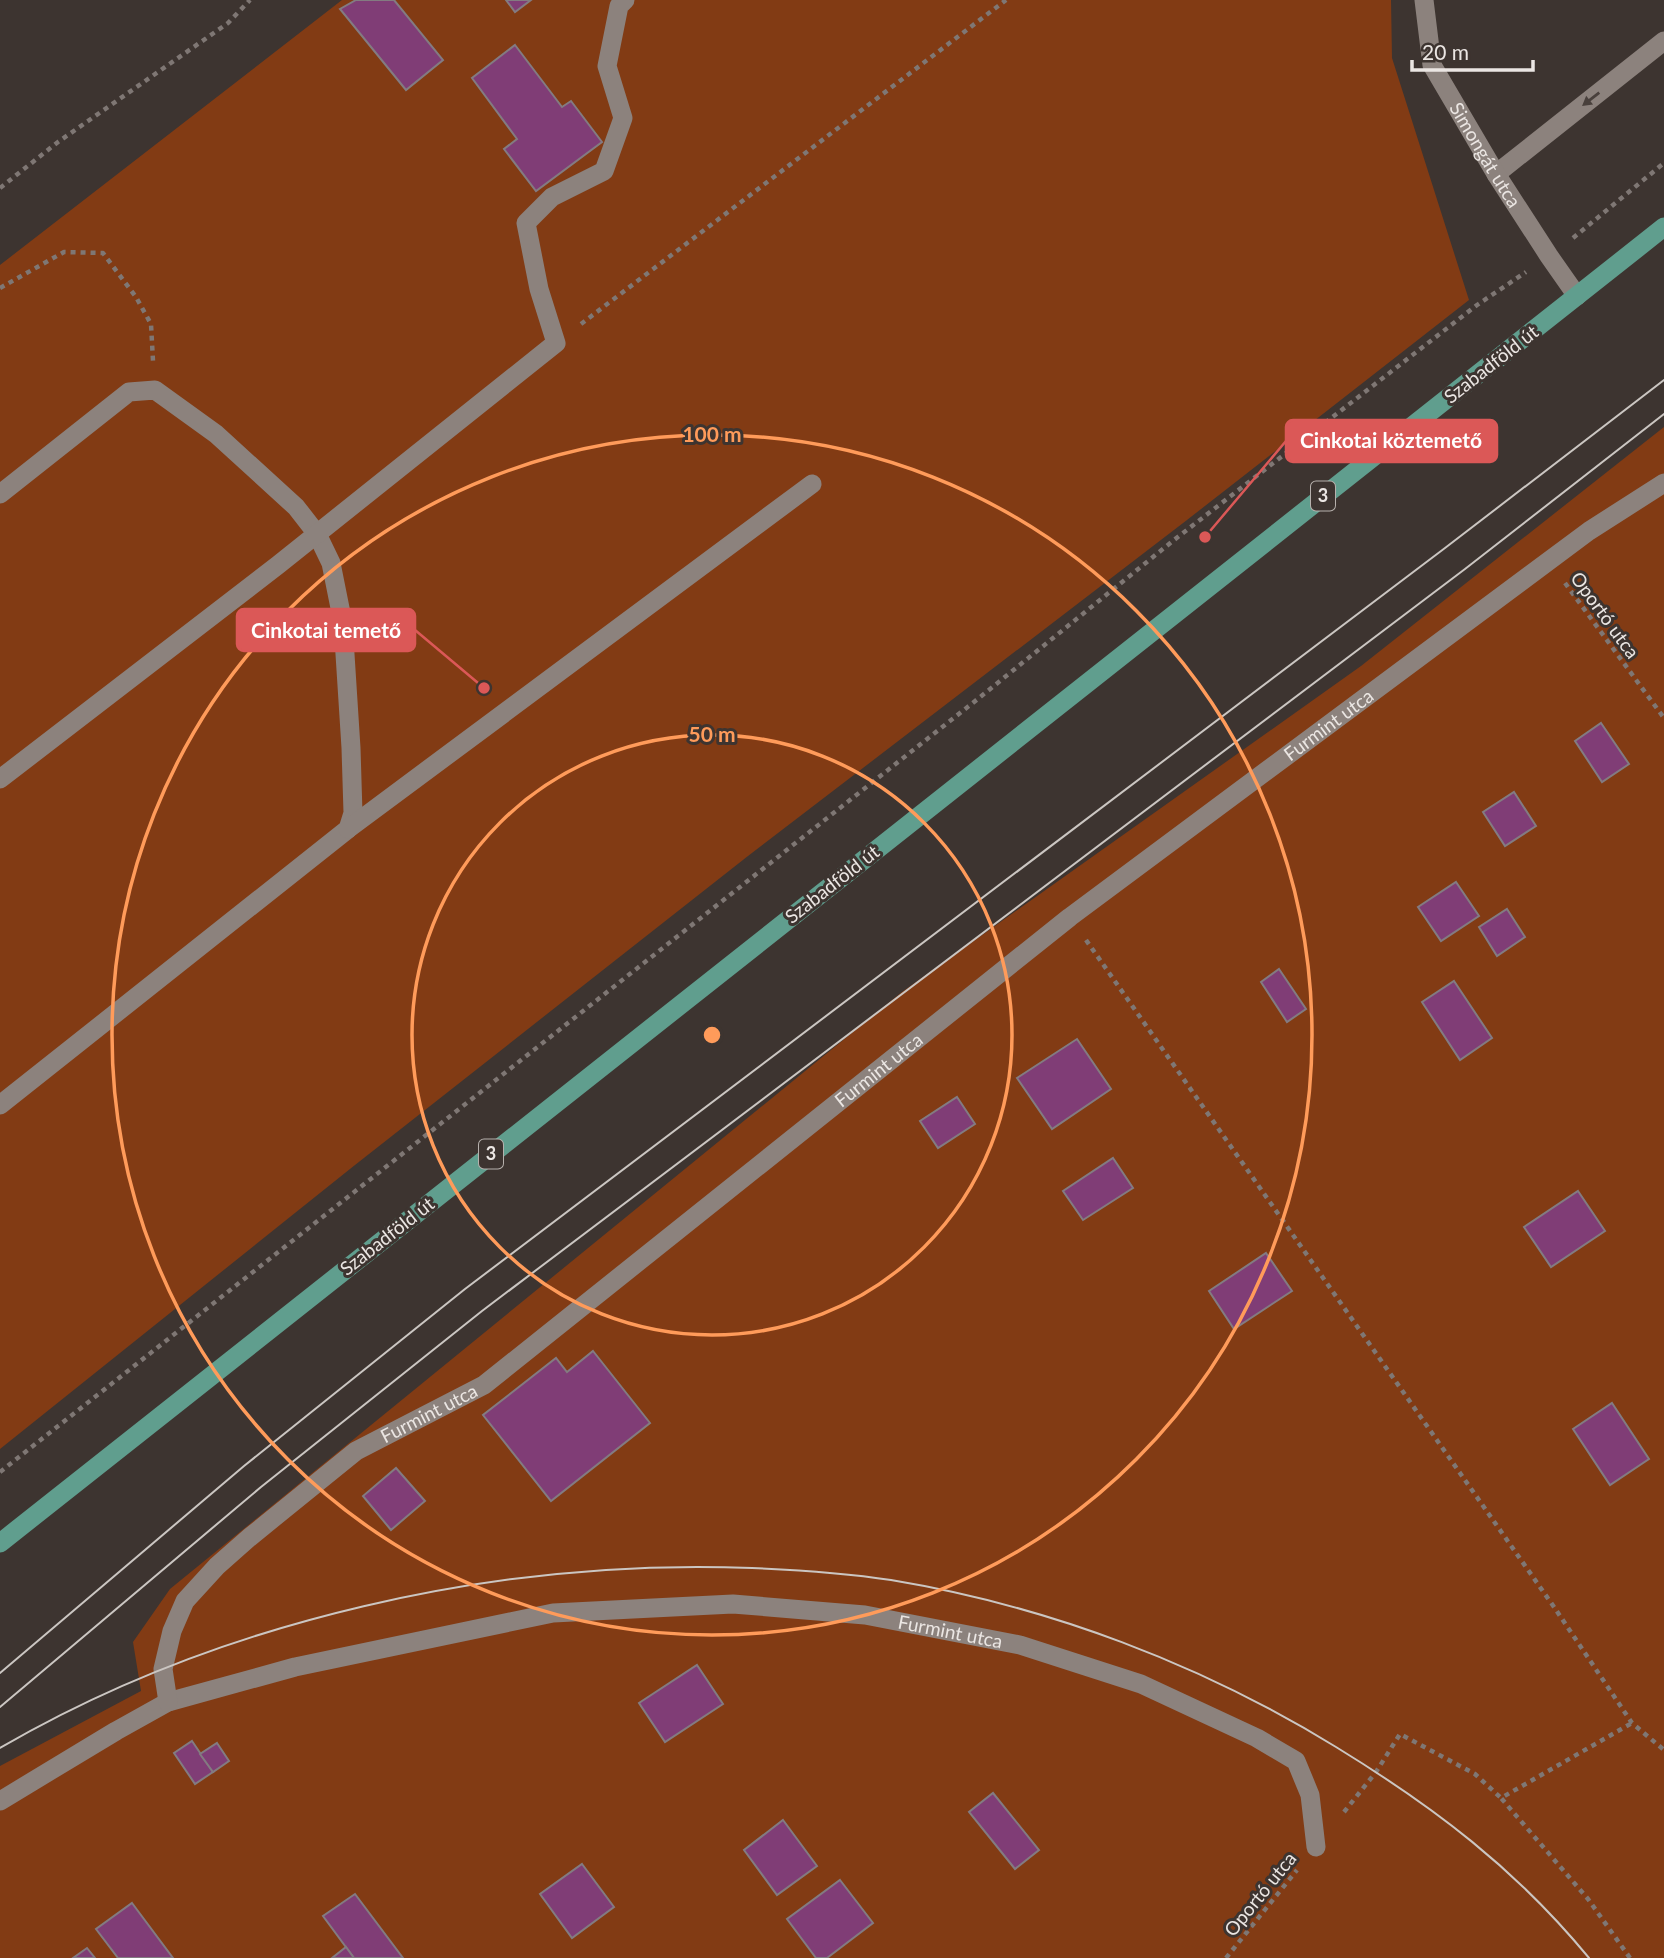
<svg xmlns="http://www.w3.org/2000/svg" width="1664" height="1958" font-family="Lato,sans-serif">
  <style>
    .green { fill: #823b14 }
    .building { fill: #803d76; stroke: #837b81; stroke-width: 2 }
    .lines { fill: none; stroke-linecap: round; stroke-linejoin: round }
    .path { stroke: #7f7774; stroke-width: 4.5; stroke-dasharray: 5 5; stroke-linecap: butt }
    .service { stroke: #8c827d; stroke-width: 19 }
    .minor { stroke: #8c827d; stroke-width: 19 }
    .primary { stroke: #609e8e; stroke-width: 19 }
    .tram { stroke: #cbc6c2; stroke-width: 2 }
    .oneway { fill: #49403c }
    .ring { fill: none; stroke: #ff9b5a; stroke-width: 3.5 }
    .labels { text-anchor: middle; stroke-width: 6; stroke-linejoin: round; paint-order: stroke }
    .shield { fill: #3d3430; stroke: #b7b1ad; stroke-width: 2 }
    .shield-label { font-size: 18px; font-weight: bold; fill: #ebe6e3 }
    .street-label { font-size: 19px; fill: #ebe6e3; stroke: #3d3430 }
    .centre { fill: #ff9b5a; stroke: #3d3430; stroke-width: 3.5 }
    .ring-label { font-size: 21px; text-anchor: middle; font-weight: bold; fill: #ff9b5a; stroke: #3d3430; stroke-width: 6; stroke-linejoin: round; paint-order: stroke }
    .leader { fill: none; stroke: #db5857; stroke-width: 2.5 }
    .callout-dot { fill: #db5857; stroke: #3d3430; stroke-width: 2.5 }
    .callout { fill: #db5857; stroke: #db5857; stroke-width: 2.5 }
    .callout-label { font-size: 21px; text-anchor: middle; font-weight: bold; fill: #fff }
  </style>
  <rect width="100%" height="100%" fill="#3d3430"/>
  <g class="green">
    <polygon points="342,0 1391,0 1392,58 1469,300 1187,520 748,856 355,1165 0,1449 0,265"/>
    <polygon points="1664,427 1664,1958 0,1958 0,1766 141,1691 133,1642 170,1589 902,992 1361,666"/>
  </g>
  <g class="building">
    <polygon points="356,0 394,0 443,60 406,90 340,9"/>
    <polygon points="506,0 531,0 515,12"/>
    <polygon points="515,45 562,107 571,101 602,142 536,191 504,149 517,139 472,78"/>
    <polygon points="1601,723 1629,764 1602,782 1575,741"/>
    <polygon points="1514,792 1536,826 1505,846 1483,812"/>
    <polygon points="1456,882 1479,916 1441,941 1418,907"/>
    <polygon points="1507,909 1525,937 1497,956 1479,927"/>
    <polygon points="1279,969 1306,1009 1287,1022 1261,982"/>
    <polygon points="1454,981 1492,1038 1460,1060 1422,1002"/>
    <polygon points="1077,1039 1111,1089 1052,1129 1017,1078"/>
    <polygon points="957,1097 975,1124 938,1148 920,1121"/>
    <polygon points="1113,1158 1133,1188 1083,1220 1063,1191"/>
    <polygon points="1578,1191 1605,1231 1551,1267 1524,1227"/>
    <polygon points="1266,1253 1292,1291 1234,1329 1209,1291"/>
    <polygon points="593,1351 650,1423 551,1501 483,1415 556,1358 567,1372"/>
    <polygon points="1612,1403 1649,1459 1610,1485 1573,1429"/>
    <polygon points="396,1468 425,1501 391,1530 363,1496"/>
    <polygon points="697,1665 723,1704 665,1742 639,1703"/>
    <polygon points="192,1741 213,1772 195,1784 174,1753"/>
    <polygon points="217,1743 229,1761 213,1772 200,1754"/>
    <polygon points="993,1793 1039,1850 1015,1869 969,1812"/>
    <polygon points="783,1820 817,1866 777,1895 744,1850"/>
    <polygon points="582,1864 614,1907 572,1938 540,1894"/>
    <polygon points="840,1880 873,1923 827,1958 816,1958 787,1919"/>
    <polygon points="355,1894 403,1958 354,1958 323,1916"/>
    <polygon points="132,1903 173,1958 118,1958 96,1929"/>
    <polygon points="346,1947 354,1958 332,1958"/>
    <polygon points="87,1948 95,1958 73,1958"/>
  </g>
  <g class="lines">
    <g class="path">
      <polyline points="0,188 58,142 228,23 250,0"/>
      <polyline points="1573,238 1664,163"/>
      <polyline points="0,288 64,252 103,253 136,297 151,324 153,361"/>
      <polyline points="581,324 1006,0"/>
      <polyline points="1565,583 1664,718"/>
      <polyline points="1086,940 1554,1607 1632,1723 1664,1750"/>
      <polyline points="0,1472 979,698 1174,540 1477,305 1526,272"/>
      <polyline points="1344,1812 1376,1772 1400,1734 1475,1774 1501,1798"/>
      <polyline points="1226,1958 1297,1870"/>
      <polyline points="1630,1958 1588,1899 1501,1798 1632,1723"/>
    </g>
    <g class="service">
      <polyline points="1496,174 1664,41"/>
      <polyline points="0,494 129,392 155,390 216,434 296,507 317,534 331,563 343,623 351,748 353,813 348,829 0,1105"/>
      <polyline points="0,779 278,565 556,343 539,289 526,223 552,197 604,171 623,118 607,66 619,6 625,0"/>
      <polyline points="348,829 812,484"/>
      <path id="s1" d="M0,1801L116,1731L168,1702L295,1667L553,1613L733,1604L865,1615L1020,1645L1141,1684L1257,1738L1296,1761L1310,1795L1316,1847"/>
    </g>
    <g class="minor">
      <path id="s2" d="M1424,0L1432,65L1496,174L1549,256L1577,296"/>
      <path id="s3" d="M168,1702L163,1669L172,1631L185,1601L217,1566L250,1537L356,1451L484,1385L1070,917L1589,531L1664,483"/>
    </g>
    <polyline class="primary" points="0,1543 1664,227"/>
    <g class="tram">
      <polyline points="0,1673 244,1466 465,1289 1445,548 1664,380"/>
      <polyline points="0,1707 261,1487 482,1311 1465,569 1664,414"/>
      <path d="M0,1748C220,1620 499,1558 752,1568C799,1570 845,1573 891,1580C1048,1606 1201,1664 1336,1747C1434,1807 1516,1869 1589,1958"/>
    </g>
  </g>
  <defs><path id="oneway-solid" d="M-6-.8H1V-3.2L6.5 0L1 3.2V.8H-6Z" transform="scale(1.75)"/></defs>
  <use class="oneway" href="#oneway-solid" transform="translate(1591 99) rotate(142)"/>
  <g class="ring">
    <circle cx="712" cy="1035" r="300"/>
    <circle cx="712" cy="1035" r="600"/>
  </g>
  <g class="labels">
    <g class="shield">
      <rect x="1311" y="481.5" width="24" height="29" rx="5"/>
      <rect x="479" y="1139.5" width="24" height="29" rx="5"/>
    </g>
    <g class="shield-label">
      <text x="1323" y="502">3</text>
      <text x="491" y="1160">3</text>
    </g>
    <g class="street-label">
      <text dy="7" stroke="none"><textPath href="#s2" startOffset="170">Simongát utca</textPath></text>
      <text transform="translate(1491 364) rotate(-38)" y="7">Szabadföld út</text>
      <text transform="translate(1605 615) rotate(54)" y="7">Oportó utca</text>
      <text dy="7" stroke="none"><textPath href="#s3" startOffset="1549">Furmint utca</textPath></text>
      <text transform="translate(832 884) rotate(-38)" y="7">Szabadföld út</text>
      <text dy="7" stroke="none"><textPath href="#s3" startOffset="982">Furmint utca</textPath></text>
      <text transform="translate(387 1236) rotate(-38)" y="7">Szabadföld út</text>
      <text dy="7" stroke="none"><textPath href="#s3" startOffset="415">Furmint utca</textPath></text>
      <text dy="7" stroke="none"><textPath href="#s1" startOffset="990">Furmint utca</textPath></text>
      <text transform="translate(1260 1894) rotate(-51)" y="7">Oportó utca</text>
    </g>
  </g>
  <circle cx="712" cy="1035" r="10" class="centre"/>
  <g class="ring-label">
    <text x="712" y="442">100 m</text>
    <text x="712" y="742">50 m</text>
  </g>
  <path class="leader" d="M1205 537L1286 441M484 688L415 630"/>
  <g class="callout-dot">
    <circle cx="1205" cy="537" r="7"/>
    <circle cx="484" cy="688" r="7"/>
  </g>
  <g class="callout">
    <rect x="1286" y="420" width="211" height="42" rx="7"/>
    <rect x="237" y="609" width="178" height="42" rx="7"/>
  </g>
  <g class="callout-label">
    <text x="1391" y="448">Cinkotai köztemető</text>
    <text x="326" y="638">Cinkotai temető</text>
  </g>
  <path d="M1412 60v10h121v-10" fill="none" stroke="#ebe6e3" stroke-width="3.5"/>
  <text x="1422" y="60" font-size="21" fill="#ebe6e3" stroke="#3d3430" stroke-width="5" paint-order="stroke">20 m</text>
</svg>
